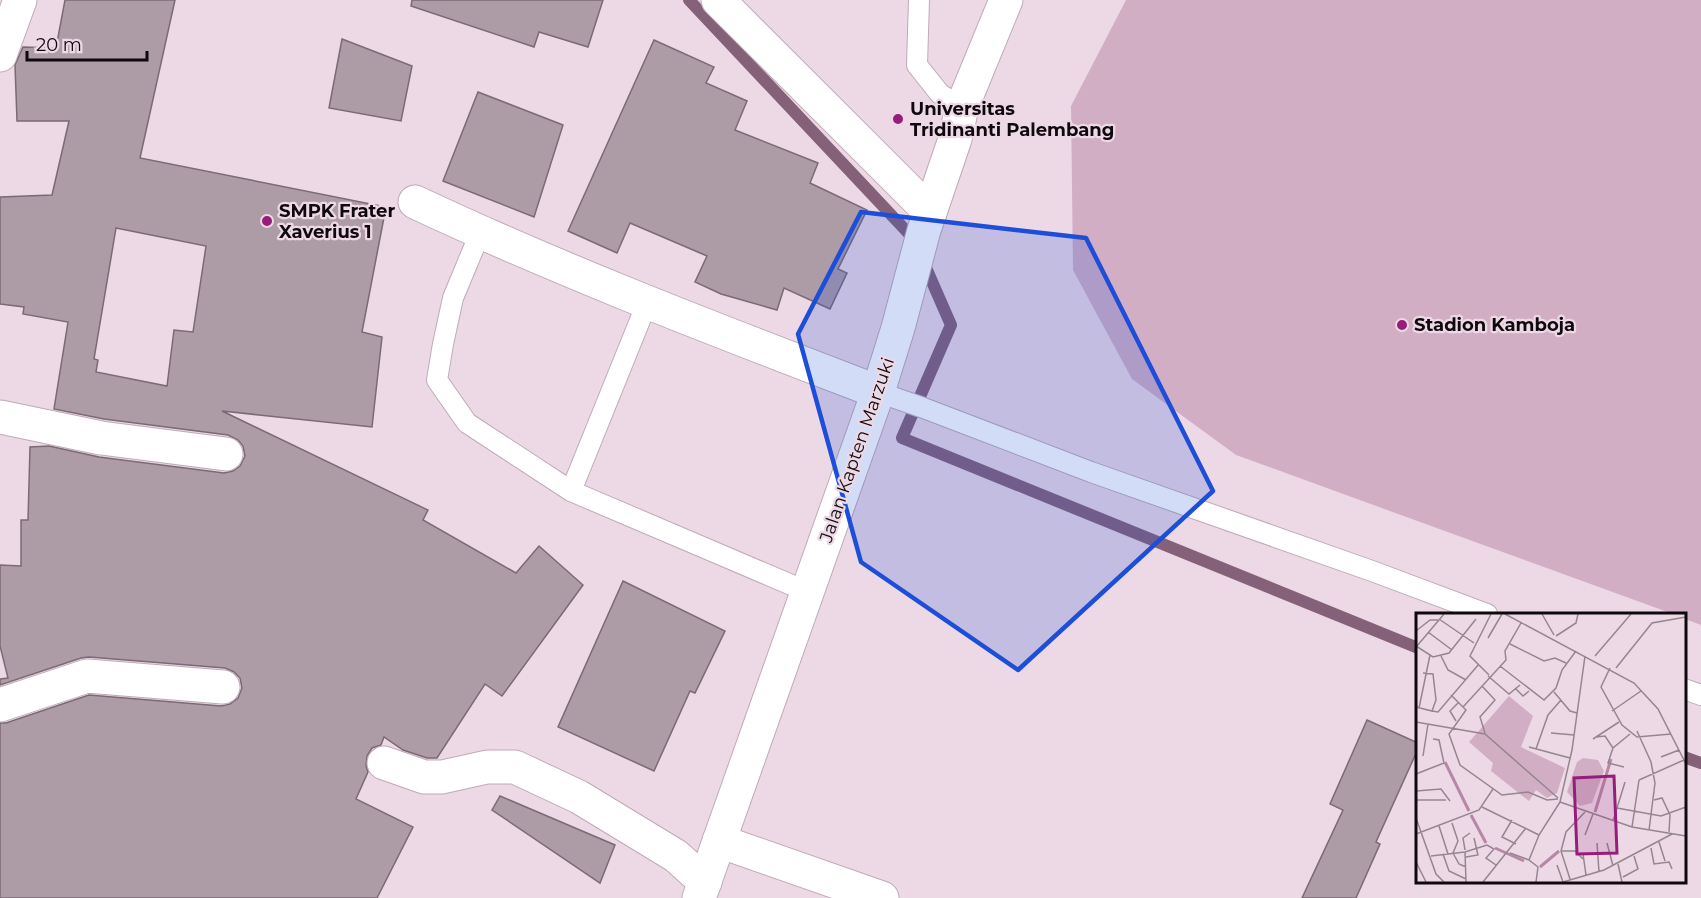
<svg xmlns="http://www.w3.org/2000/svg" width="1701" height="898" font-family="Montserrat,sans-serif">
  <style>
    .green { fill: #d2aec5 }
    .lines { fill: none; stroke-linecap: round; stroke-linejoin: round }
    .stream { stroke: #856179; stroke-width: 12 }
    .building { fill: #ad9ba6; stroke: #7b6a75; stroke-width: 1.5; fill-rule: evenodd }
    .lane-casing { stroke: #beabb7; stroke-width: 22 }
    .street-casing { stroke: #beabb7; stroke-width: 35 }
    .lane { stroke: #fff; stroke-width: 20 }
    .street { stroke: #fff; stroke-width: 33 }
    .marked { fill: #1d4ed8; fill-opacity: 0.2; stroke: #1d4ed8; stroke-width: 4.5; stroke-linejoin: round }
    .poi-dot { fill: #961d79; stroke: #edd9e5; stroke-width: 2 }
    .labels { text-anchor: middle; stroke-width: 4.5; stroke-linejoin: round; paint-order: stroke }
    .poi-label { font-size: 18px; font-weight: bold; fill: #0f090d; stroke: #edd9e5; text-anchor: start }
    .street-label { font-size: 18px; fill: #0f090d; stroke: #edd9e5 }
    .inset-river { fill: none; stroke: #b887a7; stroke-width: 3 }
    .inset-road { fill: none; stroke: #94868f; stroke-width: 1.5 }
    .view { fill: #961d79; fill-opacity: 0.15; stroke: #961d79; stroke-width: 3 }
    .inset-edge { fill: none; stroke: #0f090d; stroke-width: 3 }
  </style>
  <rect width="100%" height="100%" fill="#edd9e5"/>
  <polygon class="green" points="1126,0 1701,0 1701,625 1685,619 1684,614 1673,614 1236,455 1132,379 1073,270 1071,106"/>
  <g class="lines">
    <g class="stream">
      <polyline points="689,0 912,237 914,242"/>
      <polyline points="923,261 951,325 902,438 1418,648"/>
      <polyline points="1684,757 1701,763"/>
    </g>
  </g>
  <g class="building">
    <path d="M65,0H175L140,158L386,207L362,332L382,337L372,427L222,411L428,510L423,520L516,573L539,546L583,585L502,696L485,684L437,758H427L403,750L384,737L381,745L372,748L367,756L366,766L368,772L356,799L413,827L377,898H0V723H6L89,695L221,706L230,704L238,698L242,688L240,678L234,672L225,668L89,657L81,658L0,685V679L8,678L0,646V565L21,566V520H28L30,447L49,446L99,457L224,473L233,471L240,466L245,456L243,446L238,440L228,435L104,419L54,409L68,322L23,314L24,307L0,304V197L52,195L69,121H17L15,65L23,47L56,48ZM116,228L206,246L193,332L174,330L167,386L96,372L98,360L94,359Z"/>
    <polygon points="412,0 603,0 588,47 539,32 534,47 411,6"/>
    <polygon points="342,39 412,66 401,121 329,108"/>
    <polygon points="654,40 714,67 706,83 747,101 735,130 818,163 810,183 867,210 838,269 847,273 830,309 784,288 777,310 721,294 695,282 707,256 630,223 617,253 568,231"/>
    <polygon points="478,92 563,125 534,217 443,181"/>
    <polygon points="623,581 725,631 695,693 690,691 654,771 558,727"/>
    <polygon points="1367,720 1418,743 1418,749 1376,842 1380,844 1356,898 1302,898 1343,810 1330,804"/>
    <polygon points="500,796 615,845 600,883 492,810"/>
  </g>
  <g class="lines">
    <g class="lane-casing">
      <g id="lane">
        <polyline points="919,0 917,65 940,94 962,107"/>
        <polyline points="480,233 453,298 443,344 437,380 467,423 571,491 808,592"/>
        <polyline points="878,392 921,407 1091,472 1372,571 1487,614"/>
        <polyline points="571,491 647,303"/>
        <polyline points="1684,689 1701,695"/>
      </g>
    </g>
    <g class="street-casing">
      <g id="street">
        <polyline points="718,0 930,212"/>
        <polyline points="0,55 20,0"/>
        <path d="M415,202C566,273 722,332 878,392"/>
        <polyline points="0,417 101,438 226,454"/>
        <polyline points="0,705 87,676 223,687"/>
        <polyline points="384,763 424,777 442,777 487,767 515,767 579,797 676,856 705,882"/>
        <polyline points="719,841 882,898"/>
        <polyline points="699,898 878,392 898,328 924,230 955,139 962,107 1006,0"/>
      </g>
    </g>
    <use href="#lane" class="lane"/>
    <use href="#street" class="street"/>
  </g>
  <path class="marked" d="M861,212L1086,238L1213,491L1018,670L861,562L798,334Z"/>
  <g class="poi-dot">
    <circle cx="898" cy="119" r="6"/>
    <circle cx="267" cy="221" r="6"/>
    <circle cx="1402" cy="325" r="6"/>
  </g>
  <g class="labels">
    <g class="poi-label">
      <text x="910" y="115">Universitas<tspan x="910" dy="21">Tridinanti Palembang</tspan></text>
      <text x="279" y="217">SMPK Frater<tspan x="279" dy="21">Xaverius 1</tspan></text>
      <text x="1414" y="331">Stadion Kamboja</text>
    </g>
    <g class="street-label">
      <text transform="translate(857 450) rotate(-71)" y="6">Jalan Kapten Marzuki</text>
    </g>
  </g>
  <g transform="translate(1416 613)">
    <rect width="270" height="270" fill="#edd9e5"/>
    <path d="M93,83L117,103L105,134L149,155L141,180L131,185L120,177L113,188L75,158L77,150L53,129ZM167,145L182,147L188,158L176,190L164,193L151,179L161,149Z" fill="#d2aec5"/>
    <path class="inset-river" d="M29,149L53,198M179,199L195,146M55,202L70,230M79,235L108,248M124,254L143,238"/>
    <path class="inset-road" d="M89,1L218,70L242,96L270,151M126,1L138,22M23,6L58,30M0,18L14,7H22M12,19L36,37M140,23L160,10L162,1M72,25L86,1M94,31L128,48L139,45L150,50M0,33L17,44L33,40L60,6M1,33L28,1M25,43L32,57L50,67M179,43L215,1M84,53L128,87L140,75L146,57L160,38M194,55L185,74L206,112L221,124L255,121M200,55L236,10L270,4M73,62L54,43L75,1M72,63L93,81L104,72M66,73L79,87L64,104L69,120M99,75L107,83L113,78M138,79L154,98L161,100M35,82L50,97L33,121L44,152L86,182L112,179L131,187L142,186M0,94L16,98L20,87L17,61L7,60M47,94L90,47L89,38L105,10M3,95L14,42M16,98L22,99L63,51M196,98L225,78M40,108L34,98L42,90M0,109L69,121L142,185M221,118L235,149L239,170L233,217M135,120L158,122M180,124L189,123L197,135M177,126L203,109M113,134L154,145M120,136L132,102L145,87M7,143L12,111M245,144L263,137M208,154L192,150L197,135L214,121M0,161L28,150L23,127L17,126M223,167L268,147M0,178L25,176L34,188M0,187H30M238,187L246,185L254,202L253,219M144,189L156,137L169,43M144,189L216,214L270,223M66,194L123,222M201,195L245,203L270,194M0,205L20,261L28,269M96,207L86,224L100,231M197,208L209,169M36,210L42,228L37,240L43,251L50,254M23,213L32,241M216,214L223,167M0,221L63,197L77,176M169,222L177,201M243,229L249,248M181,230L183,259M191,230L197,253M235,235L238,251L253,249L256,256M49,237L47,225L54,220M145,238H159L167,246M49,239L50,269M94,240L113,247M27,241L33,258L50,266M167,241L170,262M15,243L49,239L71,232L78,236L70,245L80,252M50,244L62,242L58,225M0,249L10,269M202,251L206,269M141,252L147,269M207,264L222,256L218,243M154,266L145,238L150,219L169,199M67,269L110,215M120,269L122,254L113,247L123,222L144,189M147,269L188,257L256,221"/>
    <path class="view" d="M198,163L201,240L161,241L158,165Z"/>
    <rect width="270" height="270" class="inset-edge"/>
  </g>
  <path d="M27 51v9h120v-9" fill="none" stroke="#0f090d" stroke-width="3"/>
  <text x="36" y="51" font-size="18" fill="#0f090d" stroke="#edd9e5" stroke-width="4.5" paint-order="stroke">20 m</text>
</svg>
